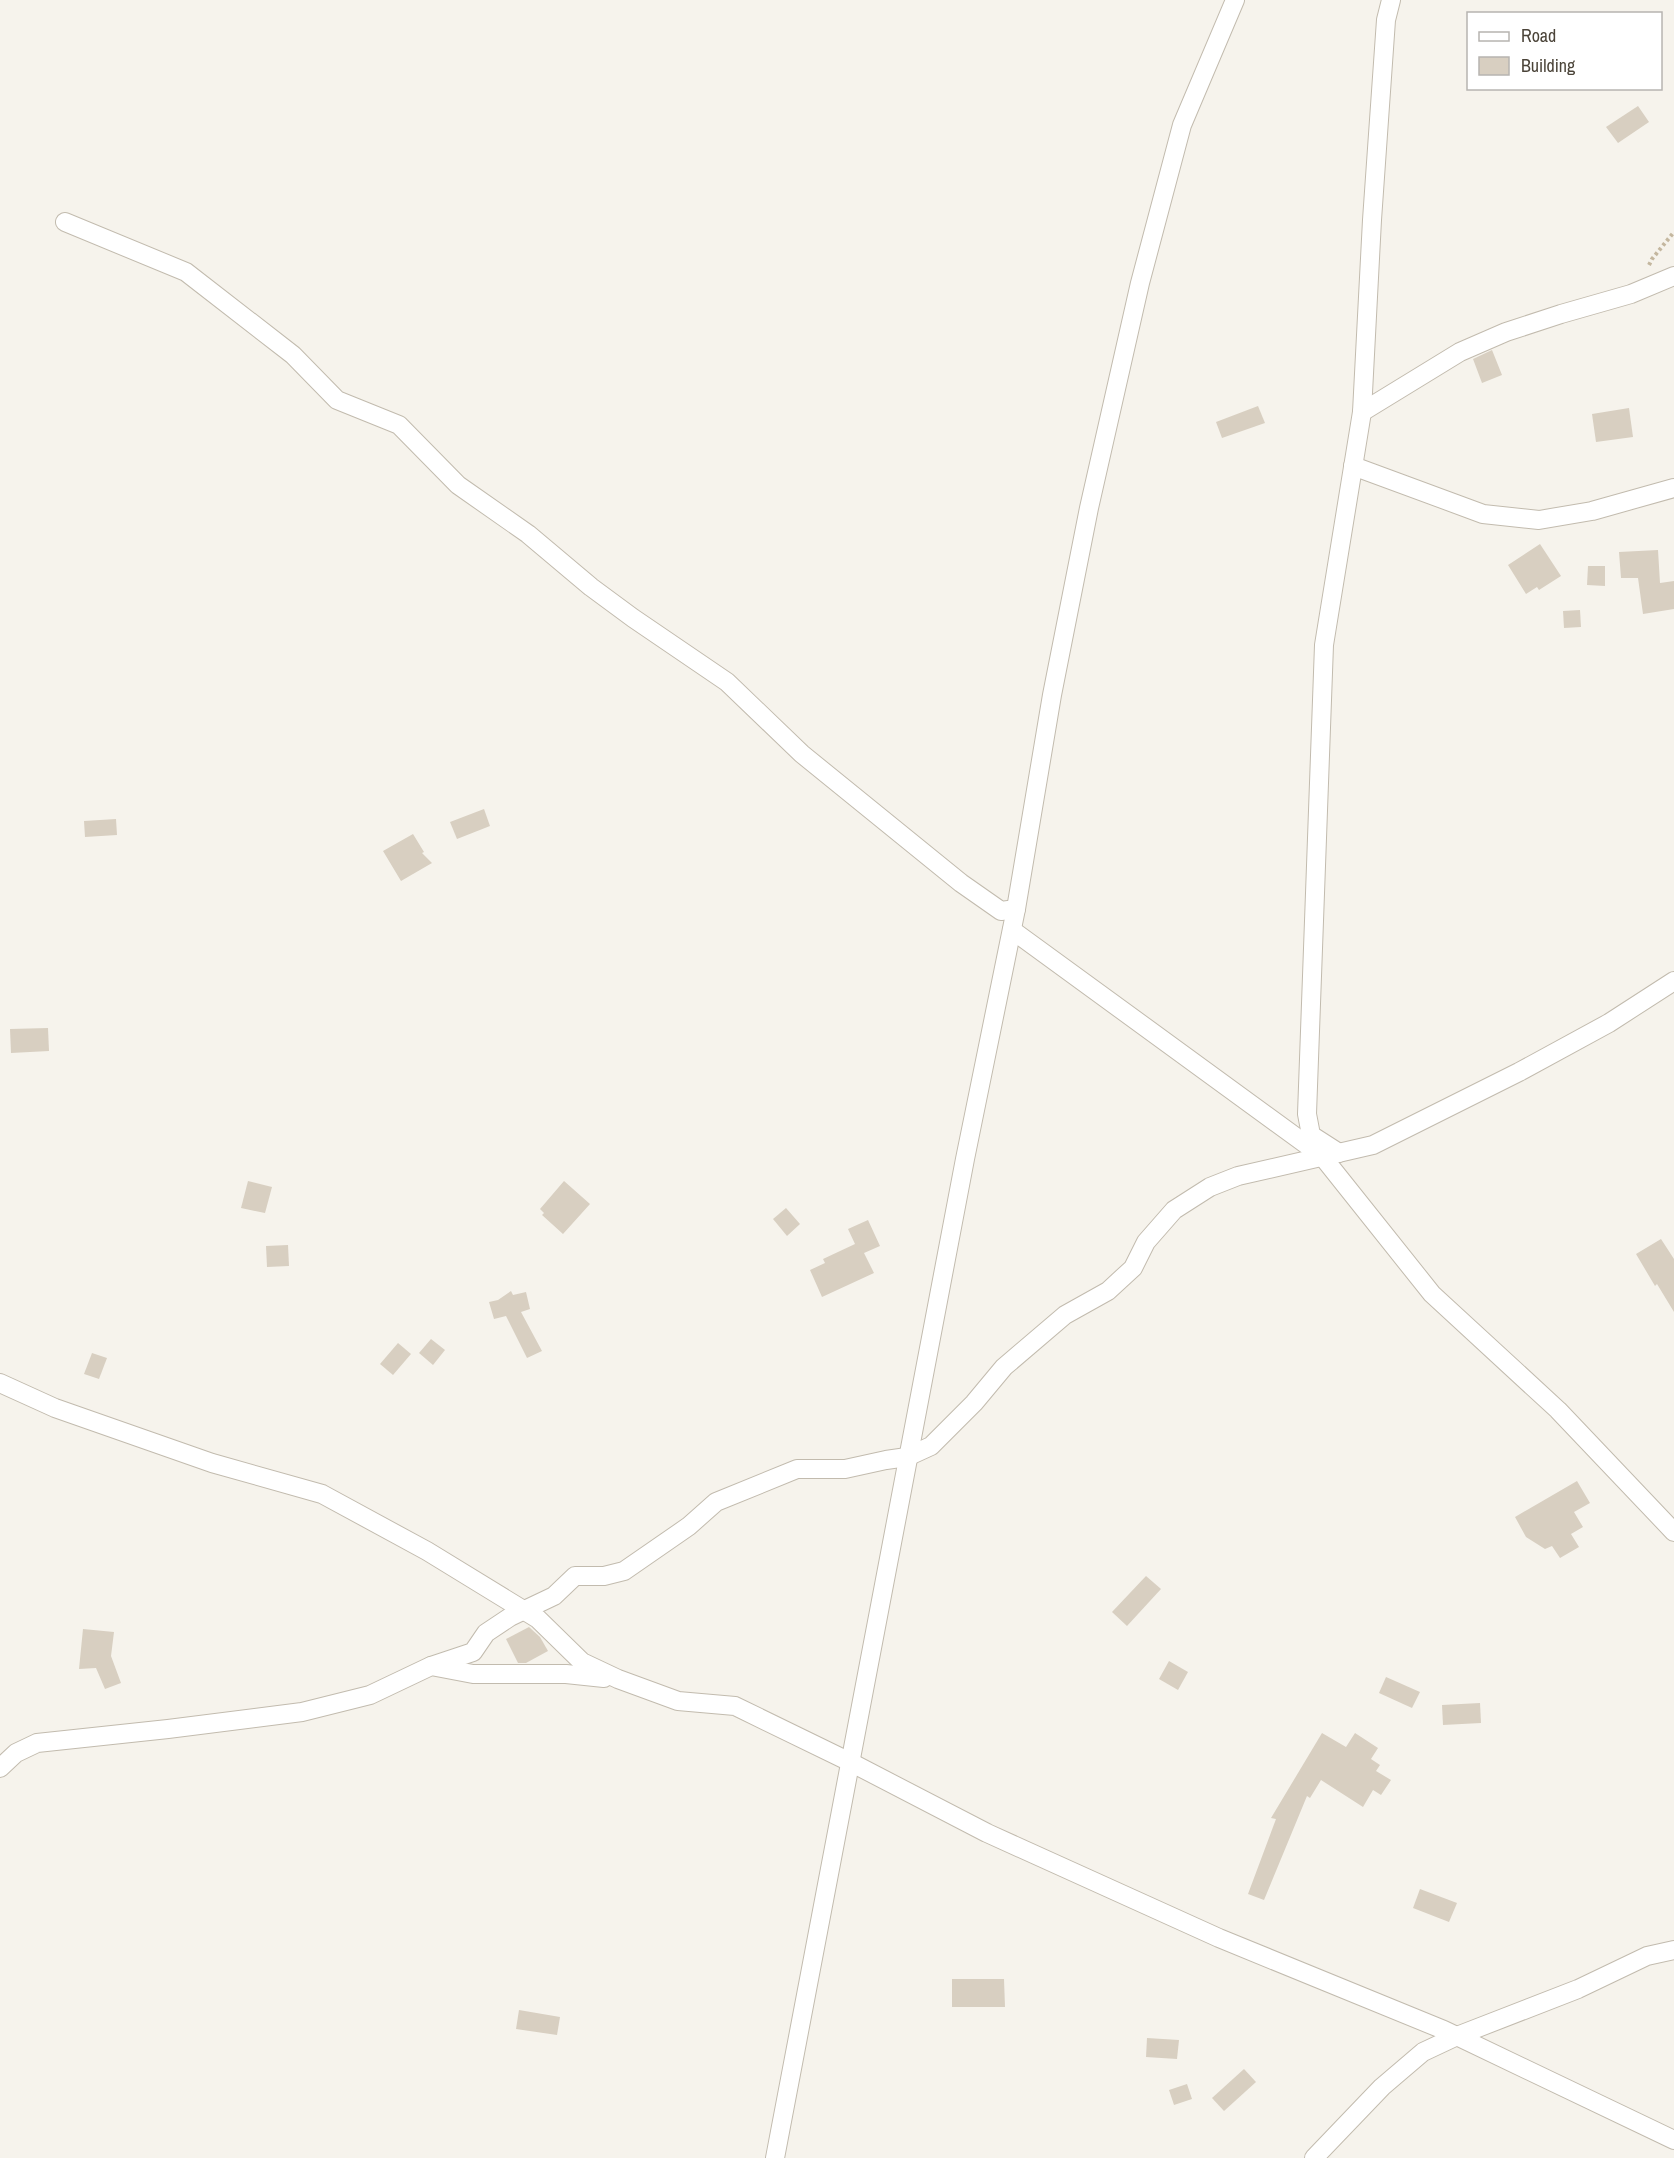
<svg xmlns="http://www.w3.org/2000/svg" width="1674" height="2158" font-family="'Archivo Narrow',sans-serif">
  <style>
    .building { fill: #d8cfc1 }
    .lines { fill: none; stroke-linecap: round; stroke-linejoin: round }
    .street-casing { stroke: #c2bbae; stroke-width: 20 }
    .path { stroke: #c4b79f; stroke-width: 4; stroke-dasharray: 3 3; stroke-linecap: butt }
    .street { stroke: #fff; stroke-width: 18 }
  </style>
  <rect width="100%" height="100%" fill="#f6f3ec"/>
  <g class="building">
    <polygon points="1638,106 1649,122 1618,143 1606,127"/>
    <polygon points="1492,350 1502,375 1482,383 1473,359"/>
    <polygon points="1258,406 1265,423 1222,438 1216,422"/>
    <polygon points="1629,408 1633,437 1596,442 1592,414"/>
    <polygon points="1540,544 1561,576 1539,590 1537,587 1526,594 1508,565"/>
    <polygon points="1658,550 1660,583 1674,581 1674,609 1643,614 1638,578 1621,578 1619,552"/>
    <polygon points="1588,566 1605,566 1605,586 1587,585"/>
    <polygon points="1580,610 1581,627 1564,628 1563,611"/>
    <polygon points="484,809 490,826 457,839 450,822"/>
    <polygon points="116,819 117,835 85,837 84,821"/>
    <polygon points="413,834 424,852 422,853 432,863 401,881 383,851"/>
    <polygon points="48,1028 49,1051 11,1053 10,1029"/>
    <polygon points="248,1181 272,1187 265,1213 241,1208"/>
    <polygon points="564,1181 590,1204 563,1234 542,1215 544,1213 540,1209"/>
    <polygon points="786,1208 800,1224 787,1236 773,1219"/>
    <polygon points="868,1220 880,1246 864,1253 874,1273 822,1297 810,1270 825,1263 823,1259 855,1244 848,1229"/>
    <polygon points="1661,1239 1674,1259 1674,1312 1657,1284 1655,1286 1636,1254"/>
    <polygon points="288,1245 289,1266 267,1267 266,1246"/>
    <polygon points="511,1291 513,1295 526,1292 530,1309 521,1312 542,1351 527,1358 506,1316 494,1319 489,1302 498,1300"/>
    <polygon points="431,1339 445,1350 433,1365 419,1353"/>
    <polygon points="398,1343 411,1354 393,1375 380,1364"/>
    <polygon points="92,1353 107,1358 99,1379 84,1374"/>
    <polygon points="1577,1481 1590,1503 1574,1512 1583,1527 1571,1534 1579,1547 1560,1558 1552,1546 1545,1549 1526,1537 1515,1517"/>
    <polygon points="1146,1576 1161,1589 1127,1626 1112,1612"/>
    <polygon points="529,1627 540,1637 548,1651 526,1663 518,1663 506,1639"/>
    <polygon points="83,1629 114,1632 111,1656 121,1683 105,1689 96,1668 79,1669"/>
    <polygon points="1169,1661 1188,1672 1178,1690 1159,1679"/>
    <polygon points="1386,1677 1420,1692 1412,1708 1379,1693"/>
    <polygon points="1480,1703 1481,1723 1443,1725 1442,1705"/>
    <polygon points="1322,1733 1346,1747 1355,1733 1378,1748 1371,1759 1380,1765 1376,1771 1391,1780 1381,1795 1373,1790 1363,1807 1321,1780 1310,1798 1307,1796 1264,1900 1248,1894 1276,1819 1271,1818"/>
    <polygon points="1420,1889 1457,1903 1449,1922 1413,1908"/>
    <polygon points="952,1979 1004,1979 1005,2007 952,2007"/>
    <polygon points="519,2010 560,2017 557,2035 516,2029"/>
    <polygon points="1147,2038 1179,2040 1177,2059 1146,2057"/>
    <polygon points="1244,2069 1256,2082 1224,2111 1212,2098"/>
    <polygon points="1187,2084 1192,2099 1174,2105 1169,2090"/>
  </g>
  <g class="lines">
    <g class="street-casing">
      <g id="street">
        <polyline points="65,222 186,272 293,355 337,400 399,425 458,485 528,534 591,587 633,618 727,682 802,754 961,883 1001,911 1016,909"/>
        <polyline points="1362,412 1460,352 1506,332 1561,314 1631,294 1674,276"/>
        <polyline points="1353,466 1483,514 1539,520 1592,511 1674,488"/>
        <polyline points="1012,930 1322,1156 1432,1294 1558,1410 1674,1532"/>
        <polyline points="1339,1153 1311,1135 1307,1114 1324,645 1362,412 1372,220 1386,20 1391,0"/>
        <polyline points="0,1383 55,1408 212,1463 322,1494 427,1551 538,1619 582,1662 618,1679 678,1701 735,1706 850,1762 987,1833 1219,1938 1444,2030 1674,2140"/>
        <polyline points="431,1666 473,1652 486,1633 510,1617 554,1596 575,1576 604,1576 624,1571 689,1526 716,1502 797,1469 845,1469 886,1460 907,1457 931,1446 974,1403 1004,1367 1065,1315 1108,1291 1133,1268 1146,1242 1174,1210 1210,1187 1238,1176 1373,1145 1519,1072 1609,1023 1674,981"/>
        <polyline points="0,1768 16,1753 37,1743 168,1729 302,1712 370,1695 431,1666 473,1674 566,1674 604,1678"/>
        <polyline points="775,2158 965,1159 1016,909 1052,695 1089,508 1140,283 1182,125 1235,0"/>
        <polyline points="1314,2158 1382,2087 1423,2052 1457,2036 1578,1989 1647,1956 1674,1950"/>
      </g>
    </g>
    <polyline class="path" points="1649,265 1652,259 1674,232"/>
    <use href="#street" class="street"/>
  </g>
  <rect x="1467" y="12" width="195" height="78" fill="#ffffff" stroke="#b7b4b0" stroke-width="1.5"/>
  <rect x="1479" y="32" width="30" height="9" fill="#ffffff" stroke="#b7b4b0" stroke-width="1.5"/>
  <text x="1521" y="42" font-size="18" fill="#4b4439">Road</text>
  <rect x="1479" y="57" width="30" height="18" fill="#d8cfc1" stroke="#b7b4b0" stroke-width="1.5"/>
  <text x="1521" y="72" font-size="18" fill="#4b4439">Building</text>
</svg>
